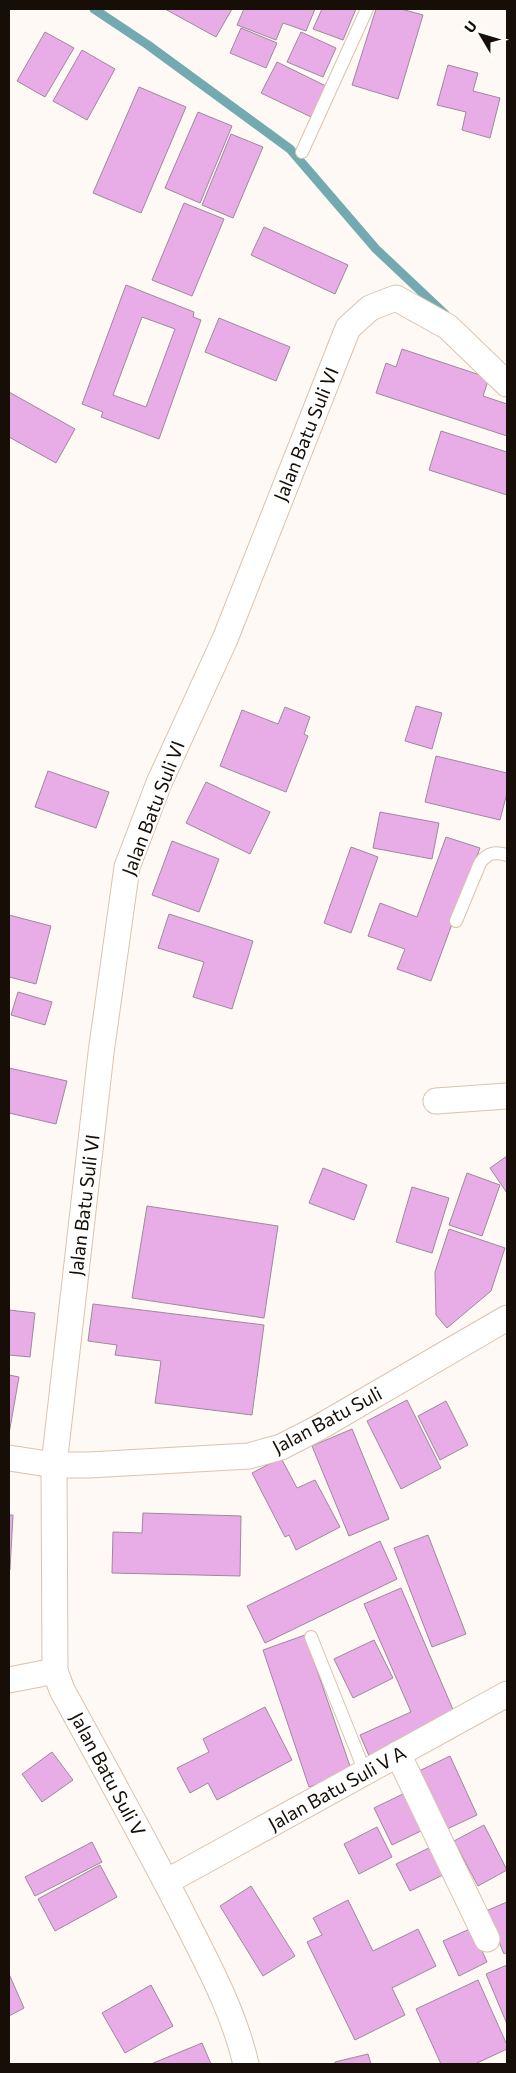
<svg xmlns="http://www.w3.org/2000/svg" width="516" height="2073" font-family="Commissioner,sans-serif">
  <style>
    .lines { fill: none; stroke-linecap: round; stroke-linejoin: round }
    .stream { stroke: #73aab2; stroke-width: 9 }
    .building { fill: #e8ace6; stroke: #9f889e; fill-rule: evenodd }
    .lane-casing { stroke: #dbc3ac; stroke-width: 14 }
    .street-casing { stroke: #dbc3ac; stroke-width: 27 }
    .lane { stroke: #fff; stroke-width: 12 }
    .street { stroke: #fff; stroke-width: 25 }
    .labels { text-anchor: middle; stroke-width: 4.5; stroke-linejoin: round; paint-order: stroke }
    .street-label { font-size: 19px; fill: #170f07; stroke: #fff }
  </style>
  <rect width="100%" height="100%" fill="#fef9f4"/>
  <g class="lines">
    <polyline class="stream" points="94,9 148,45 290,149 376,249 445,314"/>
  </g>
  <g class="building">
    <polygon points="165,9 232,9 216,37"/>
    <polygon points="244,9 315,9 306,31 283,23 276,40 237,25"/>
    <polygon points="322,9 356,9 343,40 313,29"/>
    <polygon points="376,9 401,9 423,15 398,99 352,85"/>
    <polygon points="241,28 277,43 266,68 230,53"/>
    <polygon points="45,32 74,48 45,97 17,81"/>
    <polygon points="301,32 336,48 323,77 287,62"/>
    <polygon points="82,50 115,69 87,120 53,101"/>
    <polygon points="277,62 326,86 311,117 261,93"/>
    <polygon points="448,65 478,73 473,91 500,98 490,138 462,130 466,112 437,105"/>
    <polygon points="139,87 186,107 141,213 93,193"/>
    <polygon points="198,112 232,126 200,203 165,188"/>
    <polygon points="231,134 263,147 233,218 202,205"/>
    <polygon points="184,203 224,219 192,296 152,280"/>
    <polygon points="264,227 348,265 335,294 251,255"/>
    <path d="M126,285L194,312L193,317L201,320L159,439L101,417L103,412L82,404ZM142,317L175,329L146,407L113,395Z"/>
    <polygon points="219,318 290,347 276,381 205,352"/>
    <polygon points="402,349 489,378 483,396 507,404 507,436 376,393 386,363 396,367"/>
    <polygon points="9,392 75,429 56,463 9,437"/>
    <polygon points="441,431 507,452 507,495 429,470"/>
    <polygon points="416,706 442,713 432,749 405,741"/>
    <polygon points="285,707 310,717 304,734 308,736 286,792 220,766 242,710 278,724"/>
    <polygon points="436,756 507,773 507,793 500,820 425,802"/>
    <polygon points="48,771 109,792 96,828 35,807"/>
    <polygon points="206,782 270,812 250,854 186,823"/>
    <polygon points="380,812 439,823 432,859 373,848"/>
    <polygon points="446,837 480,848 431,981 397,969 405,949 368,936 380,903 417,917"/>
    <polygon points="172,841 219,859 199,912 152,895"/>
    <polygon points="351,847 378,857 351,933 324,923"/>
    <polygon points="169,914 253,941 232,1009 193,997 204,962 158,948"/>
    <polygon points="9,915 51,926 36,984 9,977"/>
    <polygon points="18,992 52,1002 45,1025 11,1015"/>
    <polygon points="9,1068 67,1081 56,1124 9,1113"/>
    <polygon points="507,1156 507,1193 490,1168"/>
    <polygon points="323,1168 367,1185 354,1220 309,1203"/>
    <polygon points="467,1173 500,1185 482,1236 449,1225"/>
    <polygon points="412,1187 449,1198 432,1253 396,1242"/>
    <polygon points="147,1206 278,1226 264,1318 132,1298"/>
    <polygon points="449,1229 505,1248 491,1291 447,1328 436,1315 435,1272"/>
    <polygon points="93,1304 264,1325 252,1415 155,1403 161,1361 115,1355 117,1345 88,1341"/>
    <polygon points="9,1310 35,1313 30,1357 9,1355"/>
    <polygon points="9,1375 19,1377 9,1434"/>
    <polygon points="407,1400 441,1468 401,1489 367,1421"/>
    <polygon points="446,1401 468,1445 440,1460 418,1416"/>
    <polygon points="352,1429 389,1519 349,1536 312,1446"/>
    <polygon points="281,1458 297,1488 315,1480 340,1527 296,1550 289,1535 285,1537 252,1473"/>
    <polygon points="143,1513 241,1516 240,1576 112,1573 113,1532 142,1533"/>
    <polygon points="9,1515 13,1515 10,1570 9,1570"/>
    <polygon points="428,1535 466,1634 432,1647 394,1548"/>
    <polygon points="380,1541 397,1579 265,1643 247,1606"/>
    <polygon points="401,1588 457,1719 370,1758 360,1735 411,1712 364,1604"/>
    <polygon points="305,1635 352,1772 309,1787 263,1650"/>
    <polygon points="374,1640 393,1678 353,1698 334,1659"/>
    <polygon points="265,1707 292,1760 217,1800 208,1783 190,1793 177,1768 209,1752 203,1739"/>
    <polygon points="52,1752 73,1780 42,1802 22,1774"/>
    <polygon points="450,1756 477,1815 445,1830 417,1772"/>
    <polygon points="405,1793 423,1830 392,1845 374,1808"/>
    <polygon points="484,1825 507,1870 478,1886 454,1841"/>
    <polygon points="377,1827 392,1857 359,1874 344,1844"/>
    <polygon points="92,1842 102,1862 35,1896 25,1877"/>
    <polygon points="433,1846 447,1873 410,1891 396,1864"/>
    <polygon points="100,1865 117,1897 55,1931 38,1899"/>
    <polygon points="251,1886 295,1956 263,1976 220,1906"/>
    <polygon points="348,1900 373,1951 418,1929 436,1966 392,1988 405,2015 355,2040 307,1942 322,1935 313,1918"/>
    <polygon points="507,1902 507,1952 504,1954 486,1911"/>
    <polygon points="472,1928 487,1962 459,1976 443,1941"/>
    <polygon points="507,1965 507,2024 486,1974"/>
    <polygon points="9,1974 24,2008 9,2016"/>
    <polygon points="478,1980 507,2045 507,2049 475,2064 441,2064 416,2009"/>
    <polygon points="151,1985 173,2026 125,2053 102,2013"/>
    <polygon points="202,2043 211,2064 151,2064"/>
    <polygon points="368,2054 371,2064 335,2064 335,2062"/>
  </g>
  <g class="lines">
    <g class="lane-casing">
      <g id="lane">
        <polyline points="302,152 367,9"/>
        <path d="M456,921L480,863C488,852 495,852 507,855"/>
        <polyline points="311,1637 365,1772"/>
      </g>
    </g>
    <g class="street-casing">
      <g id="street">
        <polyline points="436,1101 507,1096"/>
        <polyline points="9,1458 54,1465 89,1465 249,1456 281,1447 318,1428 507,1318"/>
        <polyline points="9,1680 55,1671"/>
        <polyline points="398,1754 487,1939"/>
        <polyline points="166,1882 507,1694"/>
        <path d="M246,2064C233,2009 206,1961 181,1911C143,1837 102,1763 62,1690L55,1671L54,1465L101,1053L127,867L159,783L225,639L348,328L370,308L396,298L448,327L507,384"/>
      </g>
    </g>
    <use href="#lane" class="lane"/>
    <use href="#street" class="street"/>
  </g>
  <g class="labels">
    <g class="street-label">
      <text transform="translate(306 434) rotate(-68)" y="7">Jalan Batu Suli VI</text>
      <text transform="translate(153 808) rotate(-69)" y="7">Jalan Batu Suli VI</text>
      <text transform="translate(84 1205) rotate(-83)" y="7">Jalan Batu Suli VI</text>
      <text transform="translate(327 1420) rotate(-28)" y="7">Jalan Batu Suli</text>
      <text transform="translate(108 1774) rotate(62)" y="7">Jalan Batu Suli V</text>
      <text transform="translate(337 1788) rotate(-29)" y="7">Jalan Batu Suli V A</text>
    </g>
  </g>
  <rect width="516" height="2073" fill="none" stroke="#170f07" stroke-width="20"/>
  <g transform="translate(481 35) rotate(308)" stroke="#ffffff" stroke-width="4" paint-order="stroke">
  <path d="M0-4L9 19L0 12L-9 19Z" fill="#170f07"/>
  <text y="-8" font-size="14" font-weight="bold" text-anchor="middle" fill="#170f07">U</text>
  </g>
</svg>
